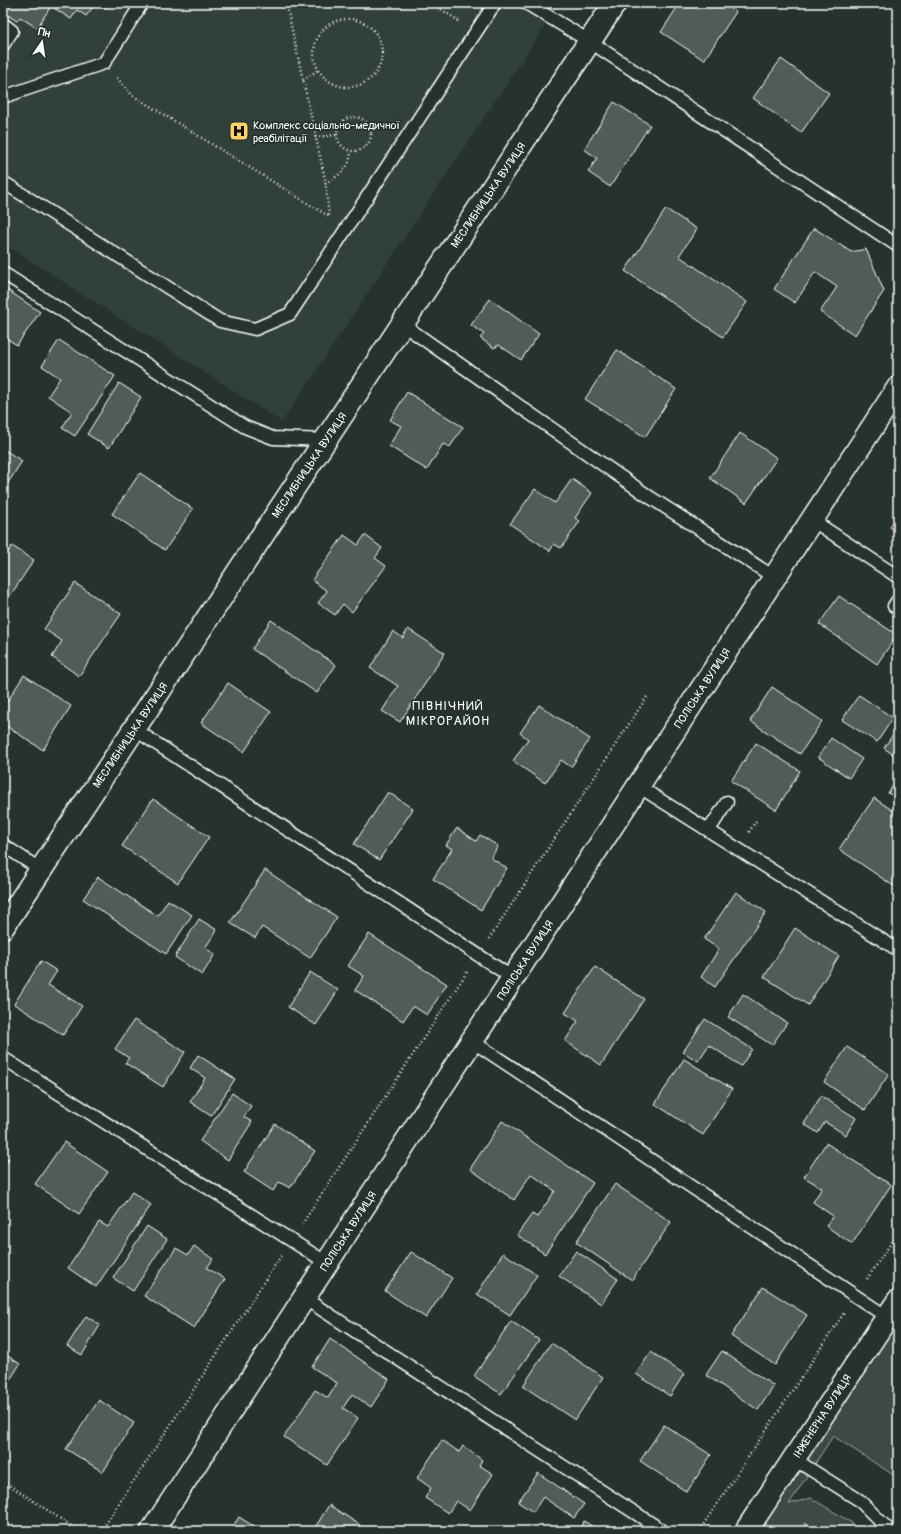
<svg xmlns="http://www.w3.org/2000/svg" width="901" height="1534" font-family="Pangolin,sans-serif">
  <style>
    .built { fill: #333f3a }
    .green { fill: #3e4944; stroke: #9ea4a2 }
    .building { fill: #515c57; stroke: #fff }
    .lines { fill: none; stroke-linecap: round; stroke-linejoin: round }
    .lane-casing { stroke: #fff; stroke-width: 15 }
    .street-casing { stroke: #fff; stroke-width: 25 }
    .path { stroke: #fff; stroke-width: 2.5; stroke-dasharray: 1 3; stroke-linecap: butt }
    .lane { stroke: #26332d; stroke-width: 12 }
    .street { stroke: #26332d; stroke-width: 22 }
    .labels { text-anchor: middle; stroke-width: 3.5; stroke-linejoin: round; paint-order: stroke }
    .poi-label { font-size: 11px; fill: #fff; stroke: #26332d; text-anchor: start }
    .street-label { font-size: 11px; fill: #fff; stroke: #26332d }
    .quarter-label { font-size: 13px; letter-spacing: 1px; fill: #fff; stroke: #26332d }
  </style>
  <rect width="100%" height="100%" fill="#26332d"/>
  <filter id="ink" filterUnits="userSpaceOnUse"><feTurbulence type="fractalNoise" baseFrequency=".025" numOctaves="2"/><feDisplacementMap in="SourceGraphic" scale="8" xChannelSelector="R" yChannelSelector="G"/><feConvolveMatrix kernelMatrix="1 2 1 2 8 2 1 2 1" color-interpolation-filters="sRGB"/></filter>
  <g filter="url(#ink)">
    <polygon class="built" points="3,3 560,3 282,422 3,243"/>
    <polygon class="green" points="898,1301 898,1478 833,1436 789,1504 811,1498 852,1523 857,1531 746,1531"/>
    <g class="building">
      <polygon points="3,3 115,3 109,6 104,7 95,4 86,16 77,10 71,19 51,6 37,28 20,17 17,21 3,12"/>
      <polygon points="680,3 723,3 736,12 704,60 661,32"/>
      <polygon points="781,59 829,93 801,133 753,98"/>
      <polygon points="614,102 650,125 610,187 588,172 597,158 584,149"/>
      <polygon points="666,209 697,229 679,256 747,302 723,337 625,271"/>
      <polygon points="814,228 851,252 866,249 884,291 855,335 820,312 837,287 815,272 795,303 774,289"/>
      <polygon points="3,287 40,312 17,345 4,337 3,338"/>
      <polygon points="490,299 539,334 521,360 499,345 494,348 480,338 484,334 471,325"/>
      <polygon points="59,340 115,376 75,436 62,428 72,412 48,396 60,378 42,366"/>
      <polygon points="617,350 676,389 645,437 585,399"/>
      <polygon points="119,383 141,397 109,448 87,434"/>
      <polygon points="407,392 463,427 450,447 443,444 427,470 389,446 401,426 390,420"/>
      <polygon points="740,433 777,458 746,503 710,478"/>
      <polygon points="3,449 22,461 6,486 3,484"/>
      <polygon points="140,473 193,509 165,550 112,514"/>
      <polygon points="572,479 592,493 575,518 580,521 561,548 554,544 550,551 510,524 535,489 555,503"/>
      <polygon points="898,514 898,533 890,527"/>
      <polygon points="344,535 358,545 365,535 382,548 375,558 386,566 352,612 343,604 335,615 318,603 327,591 312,580"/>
      <polygon points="12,546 34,560 4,605 3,604 3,560"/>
      <polygon points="75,583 121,614 79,676 52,657 62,641 44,629"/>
      <polygon points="839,596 897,635 877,664 819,624"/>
      <polygon points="271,620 336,665 317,693 252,649"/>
      <polygon points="408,629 445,653 400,722 382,711 398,686 370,668 393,631 403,638"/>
      <polygon points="24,675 71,706 43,750 3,724 3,708"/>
      <polygon points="228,683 271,712 244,752 201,723"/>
      <polygon points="772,687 822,721 800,754 750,721"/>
      <polygon points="859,695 893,718 877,742 842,720"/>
      <polygon points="539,705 590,739 571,767 561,760 545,783 513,761 528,739 520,733"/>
      <polygon points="898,727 898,758 884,748"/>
      <polygon points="831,738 862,759 849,778 818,757"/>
      <polygon points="756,743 800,771 776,810 731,781"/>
      <polygon points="898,778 898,799 888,793"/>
      <polygon points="388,792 413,809 379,860 354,844"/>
      <polygon points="874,798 898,814 898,889 839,849"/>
      <polygon points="153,799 209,837 178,883 122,846"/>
      <polygon points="457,828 476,841 480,835 498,846 491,858 507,868 481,910 433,879 452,849 446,845"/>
      <polygon points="265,870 337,917 310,958 262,927 255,938 230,923"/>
      <polygon points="98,877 158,916 168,900 192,915 166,954 83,899"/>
      <polygon points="736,892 766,912 715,987 701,977 719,949 704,939"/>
      <polygon points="199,919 217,930 205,948 215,954 202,975 175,957"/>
      <polygon points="795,928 839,956 808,1005 764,977"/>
      <polygon points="369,934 447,984 427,1015 413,1006 403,1021 355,990 364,976 348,966"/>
      <polygon points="41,961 57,971 48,985 82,1006 63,1035 14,1004"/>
      <polygon points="595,967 644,999 601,1065 565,1041 578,1021 565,1013"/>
      <polygon points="310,972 338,990 316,1025 288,1007"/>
      <polygon points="743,994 787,1023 772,1045 728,1017"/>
      <polygon points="705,1019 752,1049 741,1066 709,1045 698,1061 683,1052"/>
      <polygon points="134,1020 185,1052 163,1087 125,1063 129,1058 115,1049"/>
      <polygon points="847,1047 889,1074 865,1110 824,1082"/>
      <polygon points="198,1055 235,1079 211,1116 190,1102 205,1078 190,1068"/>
      <polygon points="684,1059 732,1089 703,1135 655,1104"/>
      <polygon points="232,1093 251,1106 244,1117 252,1122 228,1160 200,1141"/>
      <polygon points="821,1096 856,1118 846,1135 825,1122 818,1133 804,1124"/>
      <polygon points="3,1119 9,1123 3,1132"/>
      <polygon points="502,1121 593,1183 545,1254 517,1235 532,1214 537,1217 555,1191 531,1174 514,1200 470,1169"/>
      <polygon points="275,1124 315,1151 290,1188 279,1182 273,1191 244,1172"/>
      <polygon points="64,1142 108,1172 79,1214 35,1184"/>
      <polygon points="826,1143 891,1185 852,1244 826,1226 833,1216 813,1202 822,1188 804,1177"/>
      <polygon points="3,1155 9,1159 3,1169"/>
      <polygon points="615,1184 671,1222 632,1280 576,1242"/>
      <polygon points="132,1192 151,1205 96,1287 68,1268 99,1222 108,1227"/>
      <polygon points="147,1226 167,1239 133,1291 113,1278"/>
      <polygon points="194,1246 213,1259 207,1268 225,1279 194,1328 144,1296 176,1248 188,1255"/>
      <polygon points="576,1251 618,1279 601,1304 559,1276"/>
      <polygon points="411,1252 452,1278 426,1318 385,1291"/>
      <polygon points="503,1253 537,1275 510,1315 477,1294"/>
      <polygon points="763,1287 807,1315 775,1365 731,1336"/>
      <polygon points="86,1316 100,1325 82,1355 67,1346"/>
      <polygon points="511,1321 539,1340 501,1394 474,1376"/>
      <polygon points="330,1339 389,1379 371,1407 352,1394 343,1408 358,1418 327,1465 284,1437 315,1390 328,1398 337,1383 312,1367"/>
      <polygon points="551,1343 603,1377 575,1420 523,1386"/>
      <polygon points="722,1351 774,1386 758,1410 706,1375"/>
      <polygon points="651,1352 684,1374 670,1396 636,1374"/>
      <polygon points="3,1353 20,1364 3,1391"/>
      <polygon points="99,1400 134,1423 103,1472 66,1449"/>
      <polygon points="664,1425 711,1455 687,1492 640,1461"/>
      <polygon points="442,1440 459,1452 463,1446 482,1460 479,1465 493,1474 470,1510 456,1501 448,1513 425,1498 431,1488 417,1478"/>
      <polygon points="538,1473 584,1504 574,1518 543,1497 533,1512 518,1502"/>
      <polygon points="329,1505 360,1525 357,1531 313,1531"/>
      <polygon points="239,1517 261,1531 230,1531"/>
      <polygon points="584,1521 599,1531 578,1531"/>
      <polygon points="805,1523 816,1531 800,1531"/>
    </g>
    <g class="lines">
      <g class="lane-casing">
        <g id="lane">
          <polyline points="526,3 589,41 898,246"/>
          <polyline points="3,24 12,31 3,45"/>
          <polyline points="3,97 104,63 142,3"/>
          <polyline points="3,182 220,321 255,329 290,314 495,3"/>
          <polyline points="3,273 245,427 273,438 326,440"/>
          <polyline points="402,324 648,496 774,577"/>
          <polyline points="812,520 898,577"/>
          <polyline points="894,606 898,600"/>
          <polyline points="134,729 513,978"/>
          <polyline points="638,786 898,950"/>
          <polyline points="709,830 727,802"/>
          <polyline points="3,845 41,870"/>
          <polyline points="472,1041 887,1317"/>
          <polyline points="3,1058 327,1263"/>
          <polyline points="304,1298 663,1531"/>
          <polyline points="794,1459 859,1500 887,1528 887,1531"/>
        </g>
      </g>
      <g class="street-casing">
        <g id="street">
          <polyline points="3,927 615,3"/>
          <polyline points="152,1531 898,388"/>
          <polyline points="746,1531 898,1301"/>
        </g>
      </g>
      <g class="path">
        <polyline points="225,3 233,5 279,3"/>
        <polyline points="286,3 325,179 329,216"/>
        <polyline points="431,3 459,21"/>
        <circle cx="348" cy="53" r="34"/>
        <polyline points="117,78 132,95 330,217"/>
        <polyline points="303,80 318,70"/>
        <circle cx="354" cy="134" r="17"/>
        <polyline points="315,137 338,135"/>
        <path d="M325,184C340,174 350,170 351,151"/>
        <polyline points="749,832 756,821"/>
        <polyline points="489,939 648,695"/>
        <polyline points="302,1224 467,972"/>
        <polyline points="867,1279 898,1233"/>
        <polyline points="3,1481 79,1531"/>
        <polyline points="101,1531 281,1256"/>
        <polyline points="699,1531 844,1313"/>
      </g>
      <use href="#lane" class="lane"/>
      <use href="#street" class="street"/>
    </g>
  </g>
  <defs>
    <g id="hospital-square" transform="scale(1)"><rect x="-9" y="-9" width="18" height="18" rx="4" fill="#ffd166" stroke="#26332d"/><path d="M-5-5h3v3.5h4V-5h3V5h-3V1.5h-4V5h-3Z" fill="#111"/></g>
  </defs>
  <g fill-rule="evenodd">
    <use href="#hospital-square" x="239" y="131"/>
  </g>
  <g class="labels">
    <g class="poi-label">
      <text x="253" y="129">Комплекс соціально-медичної<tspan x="253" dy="13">реабілітації</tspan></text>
    </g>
    <g class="street-label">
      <text transform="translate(488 195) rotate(-56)" y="4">МЕСЛИБНИЦЬКА ВУЛИЦЯ</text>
      <text transform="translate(309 465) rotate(-56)" y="4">МЕСЛИБНИЦЬКА ВУЛИЦЯ</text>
      <text transform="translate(702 688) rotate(-57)" y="4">ПОЛІСЬКА ВУЛИЦЯ</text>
      <text transform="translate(130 735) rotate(-56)" y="4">МЕСЛИБНИЦЬКА ВУЛИЦЯ</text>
      <text transform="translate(525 960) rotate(-57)" y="4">ПОЛІСЬКА ВУЛИЦЯ</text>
      <text transform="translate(348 1231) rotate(-57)" y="4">ПОЛІСЬКА ВУЛИЦЯ</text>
      <text transform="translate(822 1416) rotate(-57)" y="4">ІНЖЕНЕРНА ВУЛИЦЯ</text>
    </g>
    <g class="quarter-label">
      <text x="448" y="710">ПІВНІЧНИЙ<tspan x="448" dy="15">МІКРОРАЙОН</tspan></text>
    </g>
  </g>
  <rect width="901" height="1534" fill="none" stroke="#26332d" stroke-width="16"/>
  <rect x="8" y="8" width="885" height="1518" fill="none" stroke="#fff" stroke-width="1.5" filter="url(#ink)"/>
  <g transform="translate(42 42) rotate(13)" stroke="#26332d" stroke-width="3" paint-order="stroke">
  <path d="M0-3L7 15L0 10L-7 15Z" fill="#ffffff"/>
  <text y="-6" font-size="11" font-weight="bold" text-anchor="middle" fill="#ffffff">Пн</text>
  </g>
</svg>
